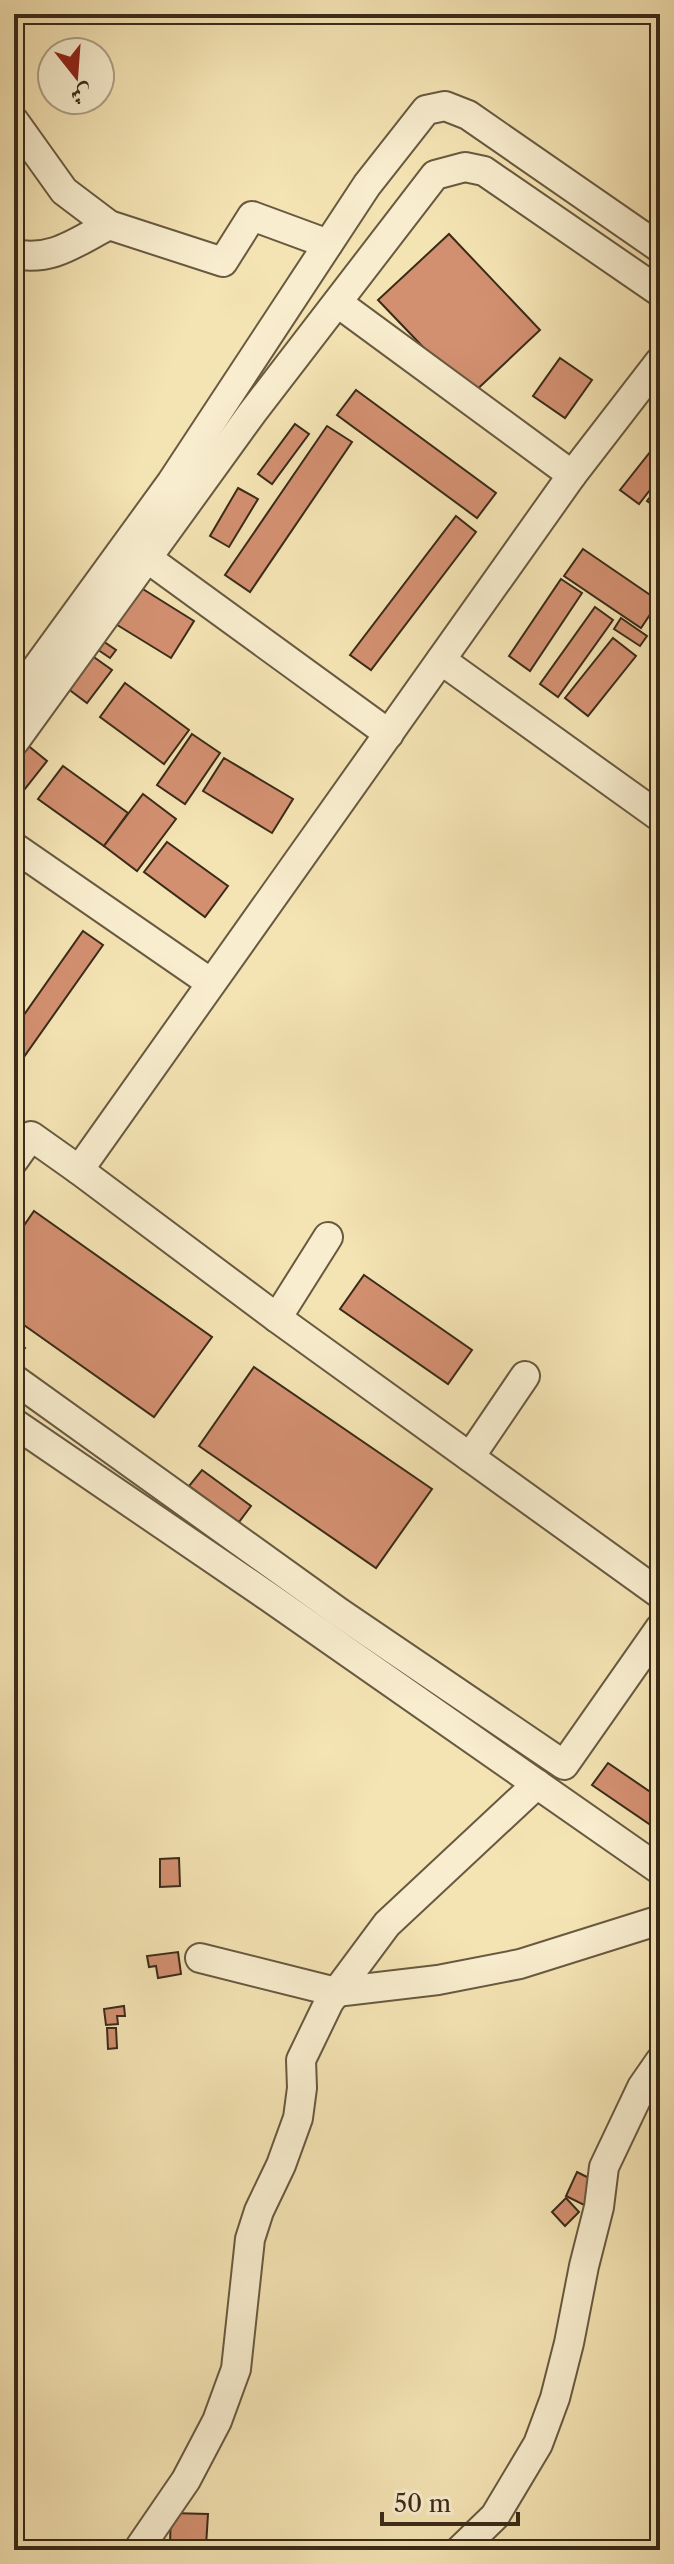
<svg xmlns="http://www.w3.org/2000/svg" width="674" height="2564" font-family="'Libre Caslon Text',Amiri,serif">
  <style>
    .building { fill: #d39071; stroke: #3a2b19; stroke-width: 2 }
    .lines { fill: none; stroke-linecap: round; stroke-linejoin: round }
    .minor-casing { stroke: #685940; stroke-width: 32 }
    .minor { stroke: #f8edce; stroke-width: 28 }
  </style>
  <rect width="100%" height="100%" fill="#f4e3b3"/>
  <filter id="stains"><feTurbulence type="fractalNoise" baseFrequency=".0025" numOctaves="4"/><feColorMatrix values="0 0 0 0 .2 0 0 0 0 .09 0 0 0 0 .02 0 0 0 .5 -.17"/></filter>
  <radialGradient id="worn" r=".72"><stop offset=".6" stop-color="#630" stop-opacity="0"/><stop offset="1" stop-color="#630" stop-opacity=".3"/></radialGradient>
  <g class="building">
    <polygon points="449,234 540,330 470,396 378,300"/>
    <polygon points="560,358 592,380 565,418 533,396"/>
    <polygon points="356,390 496,493 477,518 337,415"/>
    <polygon points="295,424 309,434 272,484 258,474"/>
    <polygon points="327,426 352,442 250,592 225,575"/>
    <polygon points="658,442 660,443 660,477 639,504 620,490"/>
    <polygon points="660,484 660,510 647,501"/>
    <polygon points="238,488 258,499 229,547 210,536"/>
    <polygon points="456,516 476,532 371,670 350,655"/>
    <polygon points="583,549 659,601 641,628 564,576"/>
    <polygon points="561,579 582,593 530,671 509,656"/>
    <polygon points="138,586 194,621 171,658 114,623"/>
    <polygon points="595,607 613,620 558,697 540,684"/>
    <polygon points="621,618 647,636 640,646 614,629"/>
    <polygon points="613,638 636,656 588,716 565,698"/>
    <polygon points="100,639 116,650 110,658 94,647"/>
    <polygon points="91,655 112,670 87,703 67,688"/>
    <polygon points="125,683 189,730 164,764 100,717"/>
    <polygon points="192,734 220,753 185,804 157,785"/>
    <polygon points="26,744 47,761 24,790 14,782 14,759"/>
    <polygon points="224,758 293,799 272,833 203,791"/>
    <polygon points="63,766 128,813 104,846 38,799"/>
    <polygon points="143,794 176,819 137,871 104,846"/>
    <polygon points="167,842 228,886 205,917 144,872"/>
    <polygon points="83,931 103,945 14,1071 14,1029"/>
    <polygon points="34,1211 212,1337 154,1417 14,1318 14,1240"/>
    <polygon points="364,1275 472,1350 448,1384 340,1309"/>
    <polygon points="14,1340 25,1348 15,1362 14,1362"/>
    <polygon points="254,1367 432,1489 376,1568 199,1446"/>
    <polygon points="202,1470 251,1506 239,1522 189,1486"/>
    <polygon points="608,1763 652,1793 660,1781 660,1827 658,1830 592,1785"/>
    <polygon points="179,1858 180,1886 160,1887 160,1859"/>
    <polygon points="178,1952 181,1974 158,1978 156,1966 149,1967 147,1956"/>
    <polygon points="124,2006 125,2016 117,2016 118,2024 106,2025 104,2009"/>
    <polygon points="107,2028 116,2028 117,2048 108,2049"/>
    <polygon points="577,2172 595,2181 584,2205 566,2196"/>
    <polygon points="566,2198 579,2212 565,2226 552,2212"/>
    <polygon points="171,2513 208,2514 206,2546 170,2544"/>
  </g>
  <g class="lines">
    <g class="minor-casing">
      <g id="minor">
        <polyline points="14,121 64,191 109,225 223,262 252,216 328,244"/>
        <path d="M14,254C52,262 76,242 109,225"/>
        <polyline points="338,303 572,475"/>
        <polyline points="147,558 389,734"/>
        <polyline points="441,660 660,817"/>
        <polyline points="14,699 171,483 367,185 426,110 445,106 468,115 660,248"/>
        <polyline points="14,742 252,413 435,175 465,167 484,171 660,292"/>
        <polyline points="14,847 211,983"/>
        <polyline points="14,1160 31,1136 79,1170 572,475 660,361"/>
        <polyline points="79,1170 277,1318 660,1594"/>
        <polyline points="277,1318 328,1237"/>
        <polyline points="14,1379 340,1613 564,1765 660,1628"/>
        <polyline points="14,1423 269,1597 660,1870"/>
        <polyline points="470,1457 525,1376"/>
        <polyline points="200,1958 336,1992 438,1980 520,1964 660,1920"/>
        <polyline points="138,2550 186,2480 217,2421 236,2369 250,2239 259,2211 281,2165 298,2118 302,2088 301,2060 329,2002 387,1924 537,1784"/>
        <polyline points="460,2550 495,2516 538,2444 555,2398 569,2343 584,2266 599,2207 604,2167 642,2087 660,2061"/>
      </g>
    </g>
    <use href="#minor" class="minor"/>
  </g>
  <rect width="674" height="2564" fill="none" stroke="#f4e3b3" stroke-width="48"/>
  <rect x="16" y="16" width="642" height="2532" fill="none" stroke="#3a2b19" stroke-width="4"/>
  <rect x="24" y="24" width="626" height="2516" fill="none" stroke="#3a2b19" stroke-width="2"/>
  <g transform="translate(76 76) rotate(163)"><circle r="38" fill="#f8edce" stroke="#ac9f86" stroke-width="2"/>
  <path d="M0-6L14 30L0 20L-14 30Z" fill="#8f2418"/>
  <text y="-12" font-size="22" font-weight="bold" text-anchor="middle" fill="#3a2b19">ش</text>
  </g>
  <path d="M382 2512v12h136v-12" fill="none" stroke="#3a2b19" stroke-width="4"/>
  <text x="394" y="2512" font-size="24" fill="#3a2b19" stroke="#f8edce" stroke-width="6" paint-order="stroke">50 m</text>
  <rect width="100%" height="100%" filter="url(#stains)"/>
  <rect width="100%" height="100%" fill="url(#worn)"/>
</svg>
